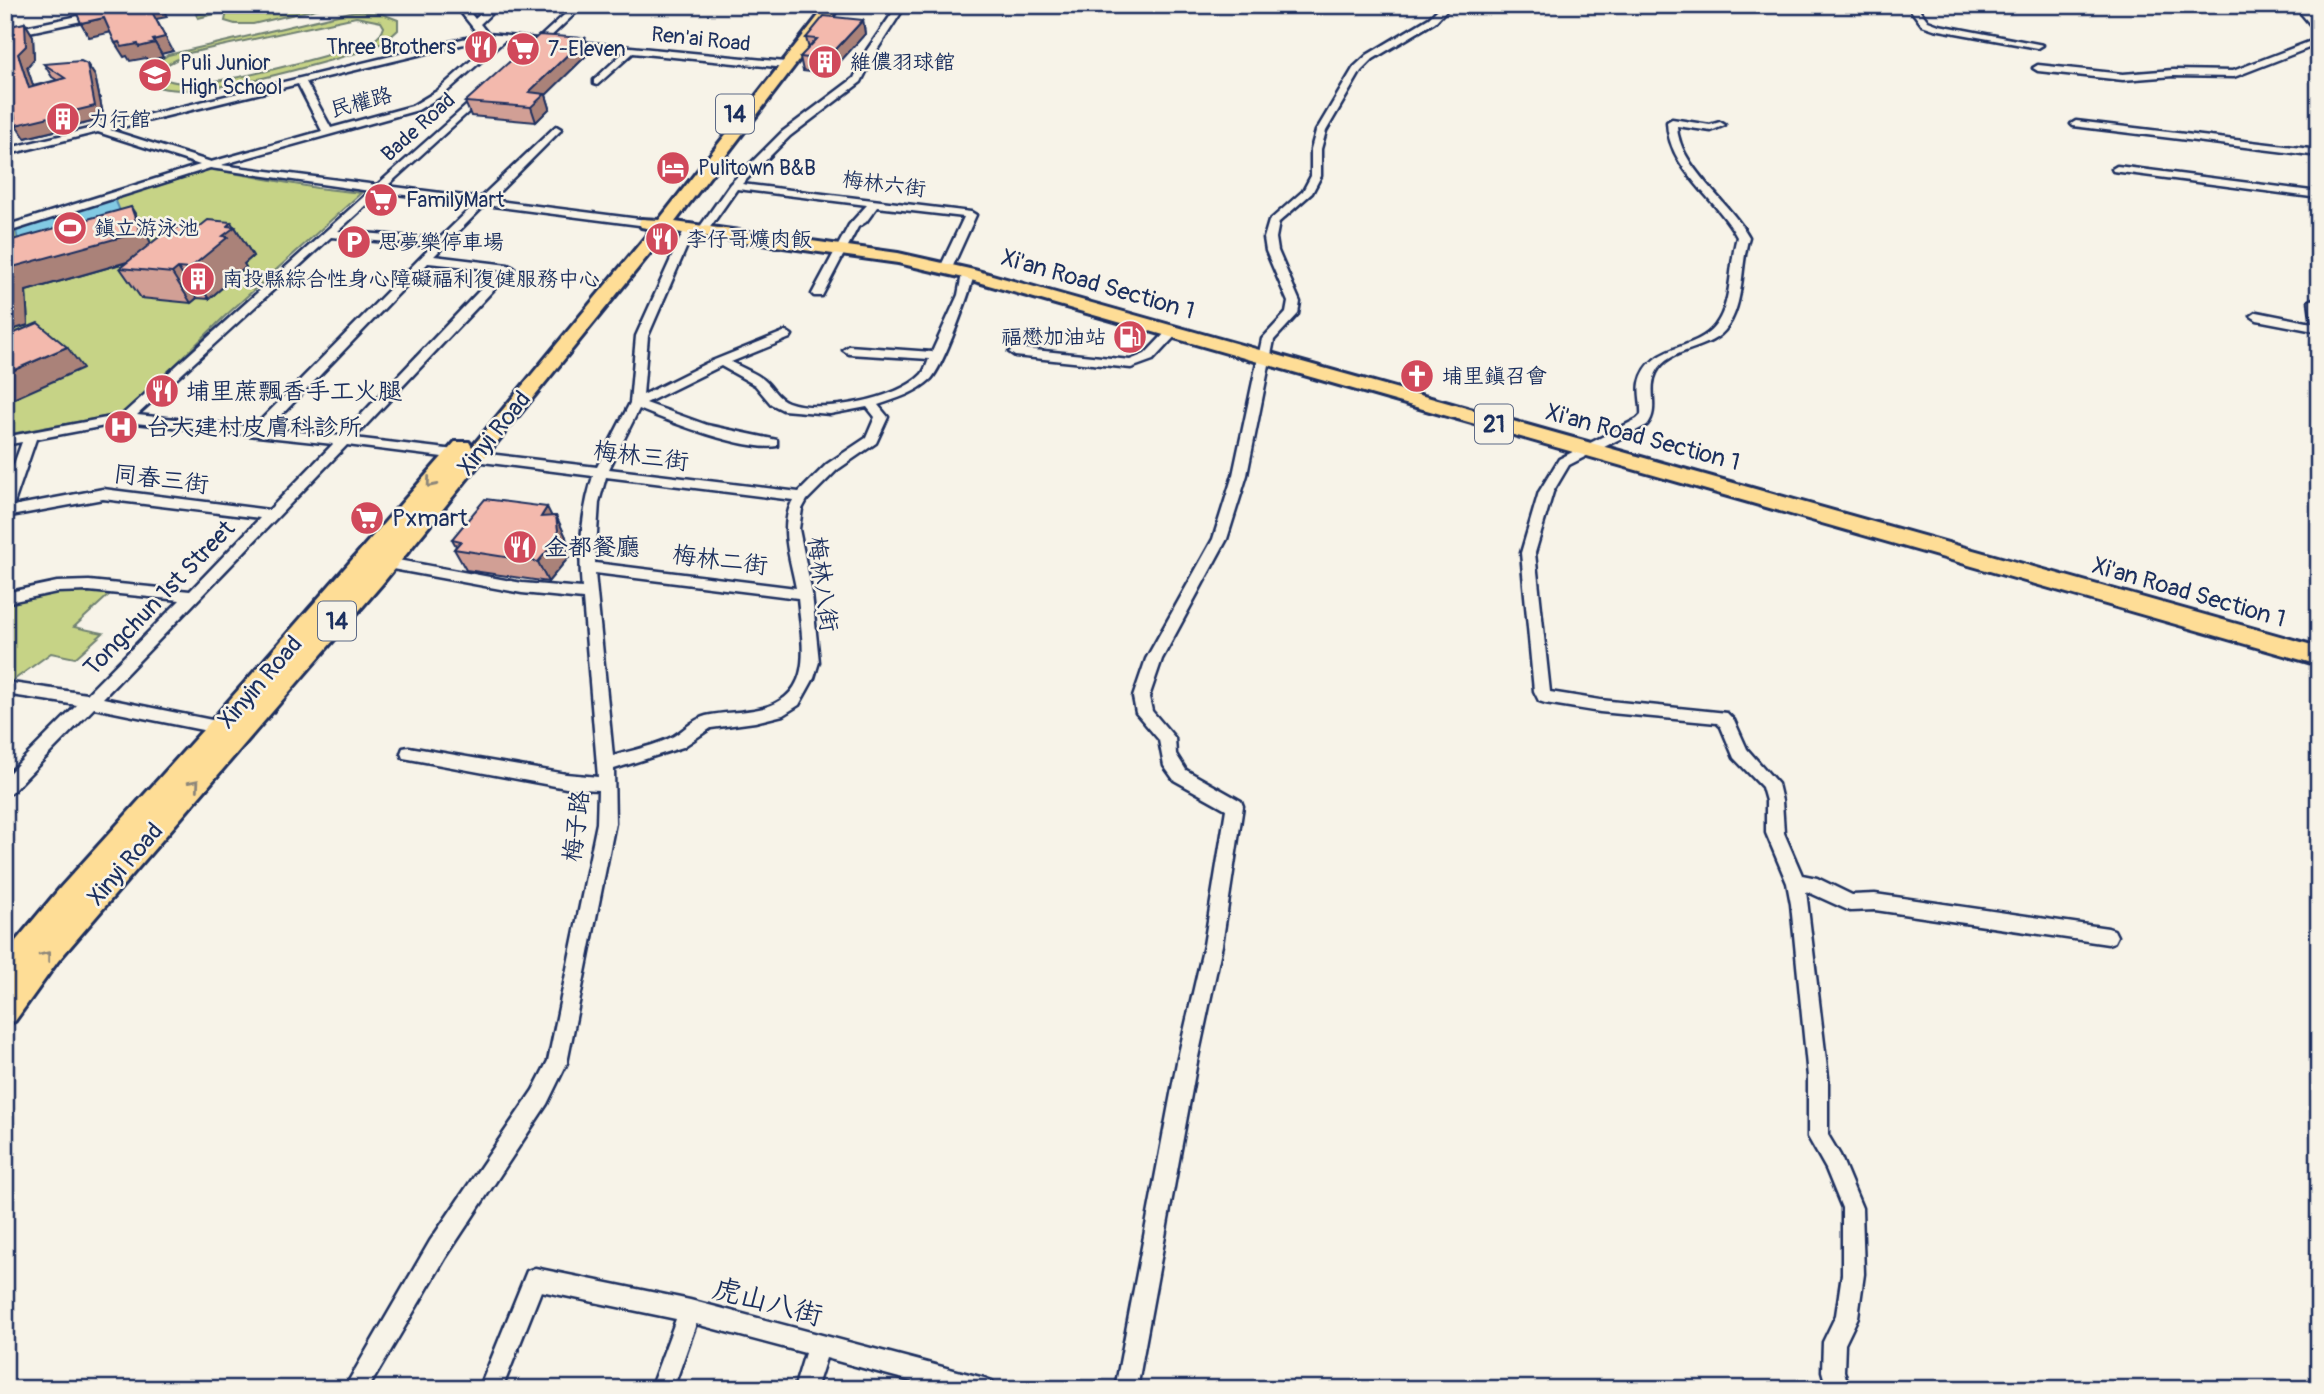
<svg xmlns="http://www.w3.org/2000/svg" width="2324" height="1394" font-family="Pangolin,'LXGW WenKai TC',sans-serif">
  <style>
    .green { fill: #c6d386; stroke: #708172; stroke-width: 2; fill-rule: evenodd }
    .water { fill: #82cae3; stroke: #598cae; stroke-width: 2 }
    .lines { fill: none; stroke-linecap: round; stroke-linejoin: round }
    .street-casing { stroke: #1b2f5e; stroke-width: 5 }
    .primary-casing { stroke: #1b2f5e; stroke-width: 6 }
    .street { fill: #f7f3e8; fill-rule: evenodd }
    .primary { fill: #fedd96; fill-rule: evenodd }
    .wall { fill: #d19f95; stroke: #1b2f5e; stroke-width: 2 }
    .shaded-wall { fill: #aa8279; stroke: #1b2f5e; stroke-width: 2 }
    .building { fill: #f3b9ad; stroke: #1b2f5e; stroke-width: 2 }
    .oneway { stroke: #8c867a }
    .labels { text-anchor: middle; stroke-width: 5; stroke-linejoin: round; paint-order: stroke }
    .far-street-label { font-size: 21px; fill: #1b2f5e; stroke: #f7f3e8 }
    .far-poi-label { font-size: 21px; fill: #1b2f5e; stroke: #f7f3e8; text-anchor: start }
    .shield { fill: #f7f3e8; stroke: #5d6a87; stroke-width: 2 }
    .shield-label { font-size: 23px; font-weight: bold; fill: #1b2f5e }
    .street-label { font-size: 24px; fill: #1b2f5e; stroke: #f7f3e8 }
    .poi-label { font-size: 24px; fill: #1b2f5e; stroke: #f7f3e8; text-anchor: start }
    .near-street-label { font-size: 28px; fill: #1b2f5e; stroke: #f7f3e8 }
  </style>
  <rect width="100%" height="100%" fill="#f7f3e8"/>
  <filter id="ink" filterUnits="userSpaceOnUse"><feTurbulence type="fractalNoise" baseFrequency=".0143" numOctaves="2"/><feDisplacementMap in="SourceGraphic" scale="14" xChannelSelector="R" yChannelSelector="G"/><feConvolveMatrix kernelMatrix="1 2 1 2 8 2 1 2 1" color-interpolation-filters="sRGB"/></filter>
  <g filter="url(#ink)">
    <g class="green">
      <polygon points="238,5 333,5 253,24 235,24 225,21 227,11 198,18 196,14"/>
      <path d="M355,11L380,13L398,20V30L387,40L368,50C326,60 178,110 148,81L146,73L154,64L168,55ZM356,17L381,22L384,27C380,41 366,44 354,48C321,56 183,100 162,76V71L168,64L189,53Z"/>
      <polygon points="210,169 317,188 361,193 223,318 126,413 5,435 5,234"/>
      <polygon points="62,587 111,593 74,627 103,633 75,658 51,653 11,682 5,680 5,601"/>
    </g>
    <polygon class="water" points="115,199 126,225 21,257 16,230"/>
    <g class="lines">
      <g class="street-casing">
        <g id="street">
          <path d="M455,5H464L475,19L491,5H500L480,24L488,34L538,39L575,5H584L547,40L549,44H542L533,51L528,48L533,43L504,41L443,95L418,110L221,165L377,185L483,91L486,92V96L387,186L480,198L556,126L561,129L560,131L491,200L647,220L652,223L647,226L485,205L434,256L508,265L514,268L354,438L597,467L630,403L636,336L685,228L694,230L648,336L643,395L707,363L786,331L792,335L790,338L731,362C742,368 756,373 764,380C773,388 777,398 788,402C820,414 898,400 922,374C925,370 927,364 929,359L849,354L843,350L849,346L932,352L958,295L962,274L968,271L974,274C970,293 943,367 931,379C916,393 898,398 878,405L888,417L876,443L837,470L807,500L802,509L799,529L812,594L819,662L814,678L799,705L783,715L755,722L711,728L683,747L614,769L615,823L567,1063L547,1104L446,1257L368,1389H344L430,1241L533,1090L548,1061L597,823L598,790L566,788L409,759L403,758L401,753L403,748L409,747L566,774L598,777L583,599L522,593L387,568L380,563L387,558L522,583L582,588C578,551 582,512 593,476L347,445L103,698L227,723L233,725L235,729L233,733L227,735L94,708L11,793L5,795V777L77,705L5,694V682L87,694L180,600L89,591L57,592L5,603V593L57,582L89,581L190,591L260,518L103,499L5,517V489L22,442L5,445V437L122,415L370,191L210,168L5,233V226L200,165L98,132L5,155V149L479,35ZM485,39L494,40L437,91L412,106L331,128L306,82ZM298,84L322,131L211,162L110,130ZM381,192L475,204L439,239L338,231ZM331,237L432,246L254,427L137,415ZM428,263L499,270L341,436L268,429ZM721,366L755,385L771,404L783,410L830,414L867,407L875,417L866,438L827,464L799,492L609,469L639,409C667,421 748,452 777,446V440L707,425L646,403ZM126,422L333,444L269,510L103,489L13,506L36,439ZM606,477L793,500C778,527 791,560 796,588L595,563L599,502ZM595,573L798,598C802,644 817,696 759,709C741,713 723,712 706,716C694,719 684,730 674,736C656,746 632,750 613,756Z"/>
          <polygon points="898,5 906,5 877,50 861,82 790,136 742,184 971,212 976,215 952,268 946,271 940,268 964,217 877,207 866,222 858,227 822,296 814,296 812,294 849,225 867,205 737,189 706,233 697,231 730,184 782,132 854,78 867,50"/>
          <polygon points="1442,5 1451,5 1435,22 1373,59 1361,71 1326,131 1321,149 1321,176 1312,193 1279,222 1276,238 1278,251 1300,302 1298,314 1274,340 1247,475 1227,539 1162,659 1149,697 1152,711 1175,738 1176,754 1186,770 1241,801 1243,806 1222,945 1197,1062 1137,1389 1115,1389 1177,1062 1204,945 1226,809 1174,780 1164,766 1159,740 1136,713 1133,697 1146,659 1213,539 1233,475 1262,339 1286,313 1288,302 1266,251 1264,238 1269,221 1303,191 1311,176 1311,149 1316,131 1354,67 1367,55 1429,18"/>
          <polygon points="1907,5 1916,5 1928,21 1939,25 2043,45 2038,48 1934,29 1922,25"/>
          <polygon points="2294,5 2303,5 2319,26 2319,35"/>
          <polygon points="98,12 102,15 101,17 5,37 5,31"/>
          <polygon points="2319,38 2319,44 2234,77 2173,76 2123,80 2038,71 2033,68 2038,65 2123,74 2173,70 2233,71"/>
          <polygon points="569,41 786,62 791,65 786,68 633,53 597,85 594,84 594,80 624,52 566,46 566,42"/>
          <path d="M1672,119L1710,125L1720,122L1725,125L1711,131L1677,126C1678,166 1730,202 1749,237C1740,265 1745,300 1728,326C1712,352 1669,346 1656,373C1647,391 1660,409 1647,425L1569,465L1553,492L1535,553L1550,692L1600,700L1727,713L1734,720L1747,749L1778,784L1782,801L1784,833L1802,875L1817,878L1852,895L1875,894L2108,928L2114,930L2117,936L2114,942L2108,944L1875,910L1850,911L1806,891L1828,1077V1135L1840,1155L1862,1208L1864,1274L1858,1317L1845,1344L1844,1371L1849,1389H1827L1822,1371L1823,1342L1836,1315L1842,1274V1208L1826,1169L1808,1137V1077L1791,904L1787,883L1766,833V801L1762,787L1734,758L1721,727L1717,723L1600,712L1545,703L1539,701L1534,691L1521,553L1539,492L1559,459L1637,419L1641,415C1642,405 1638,393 1640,383C1649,343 1695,352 1715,326C1733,303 1729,263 1737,237C1717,198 1668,169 1667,122Z"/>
          <polygon points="2076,121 2319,150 2319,156 2073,126 2071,124"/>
          <polygon points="2117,166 2319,192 2319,198 2113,171 2112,169"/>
          <polygon points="2319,296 2319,332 2257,320 2251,316 2257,312 2312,323 2309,301"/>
          <polygon points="1172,329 1178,333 1153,360 1131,368 1015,356 1009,352 1015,348 1130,360 1145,354 1168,330"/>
          <polygon points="535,1268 690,1300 984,1378 992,1381 995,1389 940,1389 826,1358 816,1389 794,1389 805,1353 696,1324 673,1389 650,1389 676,1319 541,1291 502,1389 479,1389 527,1271"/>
        </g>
      </g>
      <g class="primary-casing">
        <polygon id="primary" points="827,5 841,5 675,222 898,253 974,270 2319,647 2319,665 964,278 898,263 668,231 382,584 58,961 15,1021 5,1025 5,954 60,888 212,720 455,442 469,442 472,447 652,229 641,227 639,223 641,219 659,220"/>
      </g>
      <use href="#street" class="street"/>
      <use href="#primary" class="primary"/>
    </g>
    <g class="wall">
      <polygon points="863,20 865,34 829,74 803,71 800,57 809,49 806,38"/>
      <polygon points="25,23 33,36 34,59 27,67 33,86 57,80 52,77 44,64 87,64 95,76 104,119 25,138 12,101 5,92 5,27"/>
      <polygon points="585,38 590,52 546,95 550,108 536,122 471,116 465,102"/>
      <polygon points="234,226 235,227 253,256 244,264 246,267 209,299 197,298 191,303 141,298 120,268 128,262 26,291 28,325 5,332 5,242 145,229 151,244 169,234 198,228"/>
      <polygon points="552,516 556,516 566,537 569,557 548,582 466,570 454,549 456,546 452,539"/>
    </g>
    <g class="shaded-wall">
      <polygon points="162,5 167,17 156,19 173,51 161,54 153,40 149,6"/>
      <polygon points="104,18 112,32 89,37 81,23"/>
      <polygon points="863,20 865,34 829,74 826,60"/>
      <polygon points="25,23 33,36 34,59 27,67 38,100 29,88 18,54"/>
      <polygon points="585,38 590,52 546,95 550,108 536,122 531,107 529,92"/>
      <polygon points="119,42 138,44 155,43 163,57 148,61 146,58 130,61 127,56 124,57 115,43"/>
      <polygon points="87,64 95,76 104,119 25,138 16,125"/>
      <polygon points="131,207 145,229 155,254 26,291 28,325 5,332 5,304 9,268"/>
      <polygon points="231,222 234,227 235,227 253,256 244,264 246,267 209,299 189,269 223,236 227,226"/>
      <polygon points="178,268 197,298 191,303 172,273"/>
      <polygon points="67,347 83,368 13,399 5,389 5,374"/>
      <polygon points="547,507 557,527 556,516 566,537 569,557 548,582 538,562 541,517"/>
    </g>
    <g class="building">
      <polygon points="92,5 150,5 149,6 165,37 153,40 155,43 139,47 138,44 122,47 119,42 115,43 104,18 81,23 75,9"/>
      <polygon points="824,16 863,20 826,60 800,57 817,39 806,38"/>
      <polygon points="25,23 26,46 18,54 29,88 65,78 44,64 81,61 87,64 95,106 16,125 11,94 8,95 5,88 5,27"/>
      <polygon points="539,35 585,38 529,92 545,94 531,107 465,102"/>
      <polygon points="131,207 140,232 9,268 11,302 5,304 5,242"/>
      <polygon points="208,220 231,222 227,226 235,227 223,236 228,237 189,269 178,268 172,273 120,268 163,234 169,234 179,226 198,228"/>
      <polygon points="38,323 67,347 5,374 5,337"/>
      <polygon points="485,499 547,507 541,517 556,516 559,537 538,562 454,549 461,541 452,539"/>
    </g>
    <defs><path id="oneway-chevron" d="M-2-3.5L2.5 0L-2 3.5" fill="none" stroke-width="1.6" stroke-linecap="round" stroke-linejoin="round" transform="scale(1.75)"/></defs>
    <g class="oneway">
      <use href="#oneway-chevron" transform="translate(431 483) rotate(131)"/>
      <use href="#oneway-chevron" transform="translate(195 784) rotate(-49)"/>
      <use href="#oneway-chevron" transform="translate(46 956) rotate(-52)"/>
    </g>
  </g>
  <defs>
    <g id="restaurant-disc" transform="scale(1.75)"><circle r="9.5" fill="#d1495b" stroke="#f7f3e8"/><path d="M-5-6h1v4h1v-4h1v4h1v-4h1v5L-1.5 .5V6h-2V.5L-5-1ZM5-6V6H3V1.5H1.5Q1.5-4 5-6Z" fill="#fff"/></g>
    <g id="supermarket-disc" transform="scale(1.75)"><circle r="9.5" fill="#d1495b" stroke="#f7f3e8"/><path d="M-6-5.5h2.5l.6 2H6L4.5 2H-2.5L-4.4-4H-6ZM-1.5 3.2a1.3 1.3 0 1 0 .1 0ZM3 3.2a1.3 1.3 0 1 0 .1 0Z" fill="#fff"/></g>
    <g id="building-disc" transform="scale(1.75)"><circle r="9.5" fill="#d1495b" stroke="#f7f3e8"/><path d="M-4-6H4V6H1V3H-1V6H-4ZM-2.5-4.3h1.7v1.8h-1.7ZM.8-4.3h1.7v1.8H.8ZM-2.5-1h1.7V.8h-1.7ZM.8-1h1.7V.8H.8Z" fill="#fff"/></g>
    <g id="school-disc" transform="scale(1.75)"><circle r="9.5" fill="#d1495b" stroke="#f7f3e8"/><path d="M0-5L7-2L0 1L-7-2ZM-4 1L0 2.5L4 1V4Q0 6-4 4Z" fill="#fff"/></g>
    <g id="hotel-disc" transform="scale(1.75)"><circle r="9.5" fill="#d1495b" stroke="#f7f3e8"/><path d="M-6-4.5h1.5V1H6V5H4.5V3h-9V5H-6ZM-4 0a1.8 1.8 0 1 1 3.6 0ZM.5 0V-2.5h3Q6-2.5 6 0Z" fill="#fff"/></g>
    <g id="stadium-disc" transform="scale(1.75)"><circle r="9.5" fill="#d1495b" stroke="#f7f3e8"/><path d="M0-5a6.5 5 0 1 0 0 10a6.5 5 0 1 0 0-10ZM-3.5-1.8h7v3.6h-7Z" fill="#fff"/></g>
    <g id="parking-disc" transform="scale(1.75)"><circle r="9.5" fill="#d1495b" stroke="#f7f3e8"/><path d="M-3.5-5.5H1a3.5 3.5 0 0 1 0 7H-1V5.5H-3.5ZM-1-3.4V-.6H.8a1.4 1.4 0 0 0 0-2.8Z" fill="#fff"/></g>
    <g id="fuel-disc" transform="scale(1.75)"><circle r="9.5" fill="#d1495b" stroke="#f7f3e8"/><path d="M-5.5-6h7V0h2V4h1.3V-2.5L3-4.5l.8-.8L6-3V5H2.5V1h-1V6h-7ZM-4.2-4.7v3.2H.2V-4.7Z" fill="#fff"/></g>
    <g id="church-disc" transform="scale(1.75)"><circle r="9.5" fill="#d1495b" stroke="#f7f3e8"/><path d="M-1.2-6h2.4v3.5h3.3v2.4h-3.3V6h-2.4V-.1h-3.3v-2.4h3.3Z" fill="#fff"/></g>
    <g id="hospital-disc" transform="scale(1.75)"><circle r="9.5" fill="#d1495b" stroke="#f7f3e8"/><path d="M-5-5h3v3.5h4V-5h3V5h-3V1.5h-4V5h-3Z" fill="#fff"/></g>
  </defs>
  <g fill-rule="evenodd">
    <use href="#restaurant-disc" x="481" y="47"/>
    <use href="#supermarket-disc" x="523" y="49"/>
    <use href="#building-disc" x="825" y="62"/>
    <use href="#school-disc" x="155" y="75"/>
    <use href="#building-disc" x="63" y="119"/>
    <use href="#hotel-disc" x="673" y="168"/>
    <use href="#supermarket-disc" x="381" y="200"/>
    <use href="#stadium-disc" x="70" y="228"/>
    <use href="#restaurant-disc" x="662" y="239"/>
    <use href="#parking-disc" x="354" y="242"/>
    <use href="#building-disc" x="198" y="279"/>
    <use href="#fuel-disc" x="1130" y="337"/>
    <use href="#church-disc" x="1417" y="376"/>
    <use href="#restaurant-disc" x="162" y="391"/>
    <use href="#hospital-disc" x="121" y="427"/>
    <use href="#supermarket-disc" x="367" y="518"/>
    <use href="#restaurant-disc" x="520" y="547"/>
  </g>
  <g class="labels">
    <g class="far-street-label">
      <text transform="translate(701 39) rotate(6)" y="7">Ren'ai Road</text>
      <text transform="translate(361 102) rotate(-15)" y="7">民權路</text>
      <text transform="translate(418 127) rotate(-42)" y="7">Bade Road</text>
      <text transform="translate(884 184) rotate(7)" y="7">梅林六街</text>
    </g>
    <g class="far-poi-label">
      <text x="456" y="54" text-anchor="end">Three Brothers</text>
      <text x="548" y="56">7-Eleven</text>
      <text x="850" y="69">維儂羽球館</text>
      <text x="180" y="70">Puli Junior<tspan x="180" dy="24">High School</tspan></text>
      <text x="88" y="126">力行館</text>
      <text x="698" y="175">Pulitown B&amp;B</text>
      <text x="406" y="207">FamilyMart</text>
      <text x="94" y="235">鎮立游泳池</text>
      <text x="686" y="246">李仔哥爌肉飯</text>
      <text x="378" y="249">思夢樂停車場</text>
      <text x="222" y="286">南投縣綜合性身心障礙福利復健服務中心</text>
      <text x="1106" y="344" text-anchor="end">福懋加油站</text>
      <text x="1442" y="383">埔里鎮召會</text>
    </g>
    <g class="shield">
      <rect x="716" y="94.5" width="38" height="39" rx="5"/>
      <rect x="1475" y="404.5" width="38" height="39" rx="5"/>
      <rect x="318" y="601.5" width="38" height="39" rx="5"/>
    </g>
    <g class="shield-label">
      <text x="735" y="122">14</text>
      <text x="1494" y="432">21</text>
      <text x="337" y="629">14</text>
    </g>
    <g class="street-label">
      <text transform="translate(1098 284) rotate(16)" y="8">Xi'an Road Section 1</text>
      <text transform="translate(494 433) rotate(-51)" y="8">Xinyi Road</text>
      <text transform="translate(1643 437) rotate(15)" y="8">Xi'an Road Section 1</text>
      <text transform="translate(641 456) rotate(7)" y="8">梅林三街</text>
      <text transform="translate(161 479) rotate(7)" y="8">同春三街</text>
      <text transform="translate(720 560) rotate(7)" y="8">梅林二街</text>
      <text transform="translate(823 584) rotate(82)" y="8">梅林八街</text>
      <text transform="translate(2189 592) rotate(16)" y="8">Xi'an Road Section 1</text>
      <text transform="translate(159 598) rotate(-46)" y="8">Tongchun 1st Street</text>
      <text transform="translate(260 682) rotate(-49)" y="8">Xinyin Road</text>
      <text transform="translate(576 826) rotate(-83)" y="8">梅子路</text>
      <text transform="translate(125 864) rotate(-49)" y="8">Xinyi Road</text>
    </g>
    <g class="poi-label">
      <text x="186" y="399">埔里蔗飄香手工火腿</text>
      <text x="146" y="435">台大建村皮膚科診所</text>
      <text x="392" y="526">Pxmart</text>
      <text x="544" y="555">金都餐廳</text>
    </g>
    <g class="near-street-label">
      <text transform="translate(768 1301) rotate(15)" y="10">虎山八街</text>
    </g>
  </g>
  <rect width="2324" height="1394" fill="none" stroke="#f7f3e8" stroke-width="28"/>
  <rect x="14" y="14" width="2296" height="1366" fill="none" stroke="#1b2f5e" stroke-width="2.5" filter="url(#ink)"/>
</svg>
